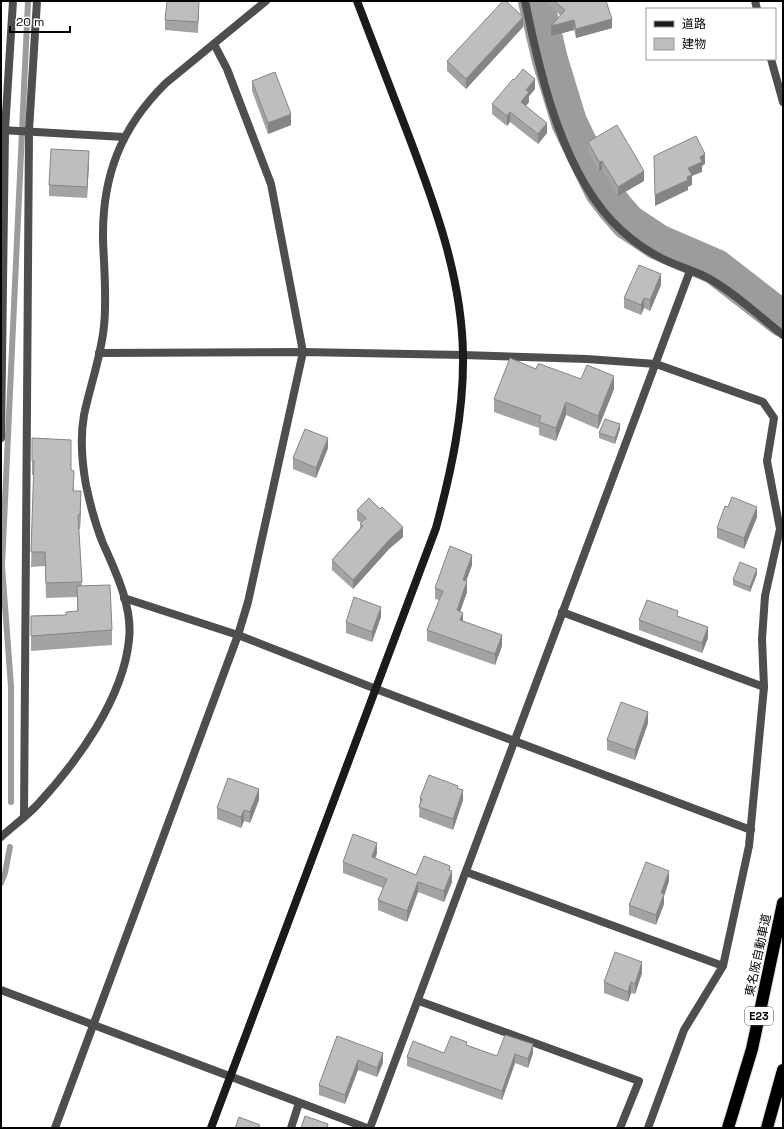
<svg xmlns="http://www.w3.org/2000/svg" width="784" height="1129" font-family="'Space Grotesk','Noto Sans JP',sans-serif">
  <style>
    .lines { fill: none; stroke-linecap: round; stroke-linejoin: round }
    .stream { stroke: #9c9c9c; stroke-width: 6 }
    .river { stroke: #9c9c9c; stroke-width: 36 }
    .highway-casing { stroke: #dbdbdb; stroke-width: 14 }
    .street { stroke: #4e4e4e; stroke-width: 8 }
    .secondary { stroke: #1b1b1b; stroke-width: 8 }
    .highway { stroke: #000; stroke-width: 12 }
    .wall { fill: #a3a3a3 }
    .shaded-wall { fill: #858585 }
    .building { fill: #bebebe; stroke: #858585 }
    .labels { text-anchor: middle; stroke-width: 3.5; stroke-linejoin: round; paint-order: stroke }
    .shield { fill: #fff; stroke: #4c4c4c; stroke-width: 1 }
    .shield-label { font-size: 11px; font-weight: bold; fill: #000 }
    .street-label { font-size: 12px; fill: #000; stroke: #fff }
  </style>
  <rect width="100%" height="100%" fill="#fff"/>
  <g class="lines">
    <g class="stream">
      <polyline points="11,802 11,686 2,566 28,1"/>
      <polyline points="1,883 5,873 10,847"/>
    </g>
    <polyline class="river" points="536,1 550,60 569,122 602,190 615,207 628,222 658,242 716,267 783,319"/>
    <g class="highway-casing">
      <g id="highway">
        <polyline points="728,1128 752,1049 783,903"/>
        <polyline points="767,1128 783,1070"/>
      </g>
    </g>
    <g class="street">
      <path d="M525,1C540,75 563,177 621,230C632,240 647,251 661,258C676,266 693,270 708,278C735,293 759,316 783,335"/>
      <polyline points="755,1 757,9"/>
      <polyline points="771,59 783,102"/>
      <polyline points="1,130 124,137"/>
      <polyline points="99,353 303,352 463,355 587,359 656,364 763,402 774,418 767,461 780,529 765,596 762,639 764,687 749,846 723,966 684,1030 648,1128"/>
      <polyline points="1,438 5,130 13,1"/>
      <polyline points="124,598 238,635 376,689 751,830"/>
      <polyline points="562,612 764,687"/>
      <polyline points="24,817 29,130 37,1"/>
      <path d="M1,837C13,826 27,816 38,804C77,762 123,699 129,640C133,606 115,571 102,541C95,523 90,504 86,485C82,463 80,438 84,415C90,386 101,357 104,326C107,297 104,269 103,239C102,176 121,127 166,83L266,1"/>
      <polyline points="466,872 723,966"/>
      <polyline points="1,990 367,1128"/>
      <polyline points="419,1001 639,1081 620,1128"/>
      <polyline points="55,1128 238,635 248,602 303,352 271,184 227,69 214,44"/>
      <polyline points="291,1128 299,1103"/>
      <polyline points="370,1128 690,271"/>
    </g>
    <path class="secondary" d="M211,1128L436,528C451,472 464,413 463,355C462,278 435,205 408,134C391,89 374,45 357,1"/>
    <use href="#highway" class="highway"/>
  </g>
  <g class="wall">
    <polygon points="548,1 606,1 612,28 576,38 574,30 551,36 560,15 549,5"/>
    <polygon points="199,9 198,33 165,30 165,20"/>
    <polygon points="523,27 466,89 447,71 447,61"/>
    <polygon points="514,80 535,89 529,96 529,102 526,106 547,133 538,144 510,122 507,126 492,114 492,104"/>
    <polygon points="252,81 291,125 268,134 252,91"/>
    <polygon points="588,142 644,181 618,196 602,170 599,171 588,152"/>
    <polygon points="89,162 87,198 49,196 49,185"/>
    <polygon points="661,285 650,311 644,308 641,315 624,308 624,298"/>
    <polygon points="536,369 581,379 614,389 598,429 566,415 556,441 539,435 539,428 494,412 494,399"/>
    <polygon points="620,429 615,444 599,438 599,433"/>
    <polygon points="32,438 71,470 74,491 81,505 80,529 78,529 82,586 112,630 112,645 31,651 31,616 66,615 77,611 77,597 46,598 45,566 31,567 34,475 32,475"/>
    <polygon points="328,448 316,478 293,469 293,458"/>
    <polygon points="357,510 403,537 389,549 353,589 332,570 332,560 360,528 360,524 361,523 357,520"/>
    <polygon points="757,517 744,549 717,538 717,528"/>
    <polygon points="472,565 466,581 467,592 460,611 463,621 502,646 495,665 427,641 427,630 439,600 435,599 435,588"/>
    <polygon points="757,574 750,592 733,585 733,580"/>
    <polygon points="678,616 708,638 702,653 639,630 639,620"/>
    <polygon points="381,617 372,642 346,633 346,622"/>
    <polygon points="648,723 635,760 607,750 607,740"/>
    <polygon points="458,788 463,800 453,830 419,817 420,798"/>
    <polygon points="259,800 250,823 244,821 241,828 217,819 217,808"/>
    <polygon points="377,853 375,858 416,875 450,871 452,882 444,902 418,892 407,922 378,910 378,900 383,888 343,873 343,862"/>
    <polygon points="669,881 664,896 664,904 656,925 629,915 629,905"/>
    <polygon points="642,973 635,994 631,993 628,1002 604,993 604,982"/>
    <polygon points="337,1036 383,1063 377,1077 358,1070 345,1104 319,1095 319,1085"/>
    <polygon points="467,1045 497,1056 533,1053 528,1068 515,1063 502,1100 407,1066 407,1057 444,1053"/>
  </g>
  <g class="shaded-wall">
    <polygon points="523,17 523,27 466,89 466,79"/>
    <polygon points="612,19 612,28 576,38 576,29"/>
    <polygon points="574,20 574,30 551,36 551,26"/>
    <polygon points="535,79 535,89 529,96 529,102 521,112 521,102 526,90"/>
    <polygon points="510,112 510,122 507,126 507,116"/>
    <polygon points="291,114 291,125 268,134 268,123"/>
    <polygon points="547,123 547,133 538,144 538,134"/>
    <polygon points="89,151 89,162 87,198 87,187"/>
    <polygon points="705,154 705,164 702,166 702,172 692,176 692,185 688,187 688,190 655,206 655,195 687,177 688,168 700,157"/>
    <polygon points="602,161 602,170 599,171 599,162"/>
    <polygon points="644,171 644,181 618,196 618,187"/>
    <polygon points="661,274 661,285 650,311 650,300"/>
    <polygon points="644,298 644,308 641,315 641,305"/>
    <polygon points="614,376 614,389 598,429 598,416"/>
    <polygon points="566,402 566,415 556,441 556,428"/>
    <polygon points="620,424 620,429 615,444 615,438"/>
    <polygon points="328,438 328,448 316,478 316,468"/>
    <polygon points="81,491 81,505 80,529 80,515"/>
    <polygon points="757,507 757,517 744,549 744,538"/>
    <polygon points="403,527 403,537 389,549 353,589 353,580 389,540"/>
    <polygon points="472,555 472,565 463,590 463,580"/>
    <polygon points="757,569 757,574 750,592 750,587"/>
    <polygon points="467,581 467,592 457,621 457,610"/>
    <polygon points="381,607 381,617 372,642 372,632"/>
    <polygon points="463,613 463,623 460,620"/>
    <polygon points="708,627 708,638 702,653 702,643"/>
    <polygon points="502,635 502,646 495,665 495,654"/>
    <polygon points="648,712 648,723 635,760 635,750"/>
    <polygon points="259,789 259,800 250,823 250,812"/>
    <polygon points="463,790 463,800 453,830 453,819"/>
    <polygon points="244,810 244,821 241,828 241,817"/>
    <polygon points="377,843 377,853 372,867 372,857"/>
    <polygon points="450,866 450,875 452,871 452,882 444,902 444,891 449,870"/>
    <polygon points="669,871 669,881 664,896 664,904 656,925 656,915 661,893"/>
    <polygon points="418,882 418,892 407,922 407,911"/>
    <polygon points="642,962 642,973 635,994 635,984"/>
    <polygon points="631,982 631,993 628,1002 628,992"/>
    <polygon points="533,1044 533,1053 528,1068 528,1059"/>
    <polygon points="383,1053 383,1063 377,1077 377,1068"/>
    <polygon points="515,1054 515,1063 502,1100 502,1091"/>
    <polygon points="358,1060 358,1070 345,1104 345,1095"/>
  </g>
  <g class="building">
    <polygon points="167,1 199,1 198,22 165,20"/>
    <polygon points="503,1 506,1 523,17 466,79 447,61"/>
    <polygon points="554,1 606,1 612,19 576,29 574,20 551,26 565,10"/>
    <polygon points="523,69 535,79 526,90 529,92 521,102 547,123 538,134 510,112 507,116 492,104 513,79 514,80"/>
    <polygon points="275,72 291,114 268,123 252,81"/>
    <polygon points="617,125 644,171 618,187 602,161 599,162 588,142"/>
    <polygon points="696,136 705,154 700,157 702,162 688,168 692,175 687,177 688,180 655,195 654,156"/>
    <polygon points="51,149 89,151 87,187 49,185"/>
    <polygon points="639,265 661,274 650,300 644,298 641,305 624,298"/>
    <polygon points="510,358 536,369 538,364 540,364 581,379 587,365 614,376 598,416 566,402 556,428 539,422 541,416 494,399"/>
    <polygon points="605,419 620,424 615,438 599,433"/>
    <polygon points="305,429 328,438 316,468 293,458"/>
    <polygon points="32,438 71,440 71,470 74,471 73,491 81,491 80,515 78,515 82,582 46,583 45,552 31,552 34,461 32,461"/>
    <polygon points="732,497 757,507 744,538 717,528 725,506 728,507"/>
    <polygon points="369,498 380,509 382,507 403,527 389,540 353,580 332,560 363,526 360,524 366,518 357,510"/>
    <polygon points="450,546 472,555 463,580 467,581 457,610 463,613 460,620 502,635 495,654 427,630 443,591 435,588"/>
    <polygon points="740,562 757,569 750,587 733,580"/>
    <polygon points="110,585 112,630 31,636 31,616 66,615 66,612 78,611 77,586"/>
    <polygon points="354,597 381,607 372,632 346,622"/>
    <polygon points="647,600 678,611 677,616 708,627 702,643 639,620"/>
    <polygon points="621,702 648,712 635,750 607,740"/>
    <polygon points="429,775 458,786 457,788 463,790 453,819 419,807 422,799 420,798"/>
    <polygon points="228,778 259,789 250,812 244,810 241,817 217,808"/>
    <polygon points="353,834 377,843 372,857 416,875 424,856 450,866 449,870 452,871 444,891 418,882 407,911 378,900 387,879 343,862"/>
    <polygon points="646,862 669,871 661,893 664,894 656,915 629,905"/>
    <polygon points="615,952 642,962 635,984 631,982 628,992 604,982"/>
    <polygon points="505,1035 533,1044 528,1059 515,1054 502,1091 407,1057 413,1041 444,1053 451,1036 467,1042 466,1045 497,1056"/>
    <polygon points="337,1036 383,1053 377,1068 358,1060 345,1095 319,1085"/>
    <polygon points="305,1116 328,1124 327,1128 301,1128"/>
    <polygon points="239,1117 260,1125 258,1128 235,1128"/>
  </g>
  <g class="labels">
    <rect class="shield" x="745" y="1007" width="28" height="18" rx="3"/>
    <g class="shield-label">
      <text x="759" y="1020">E23</text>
    </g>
    <g class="street-label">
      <text transform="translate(758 955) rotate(-78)" y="4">東名阪自動車道</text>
    </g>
  </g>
  <rect width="784" height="1129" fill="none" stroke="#000000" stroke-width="4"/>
  <rect x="646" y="8" width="130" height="52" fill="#ffffff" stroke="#999999"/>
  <rect x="654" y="21" width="20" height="6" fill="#1b1b1b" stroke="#999999"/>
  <text x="682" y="28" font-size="12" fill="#000000">道路</text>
  <rect x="654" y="38" width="20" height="12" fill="#bebebe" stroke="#999999"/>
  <text x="682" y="48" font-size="12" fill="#000000">建物</text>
  <path d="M10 26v6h60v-6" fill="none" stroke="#000000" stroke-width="2"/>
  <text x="16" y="26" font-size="12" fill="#000000" stroke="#ffffff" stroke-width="3" paint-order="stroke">20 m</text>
</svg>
